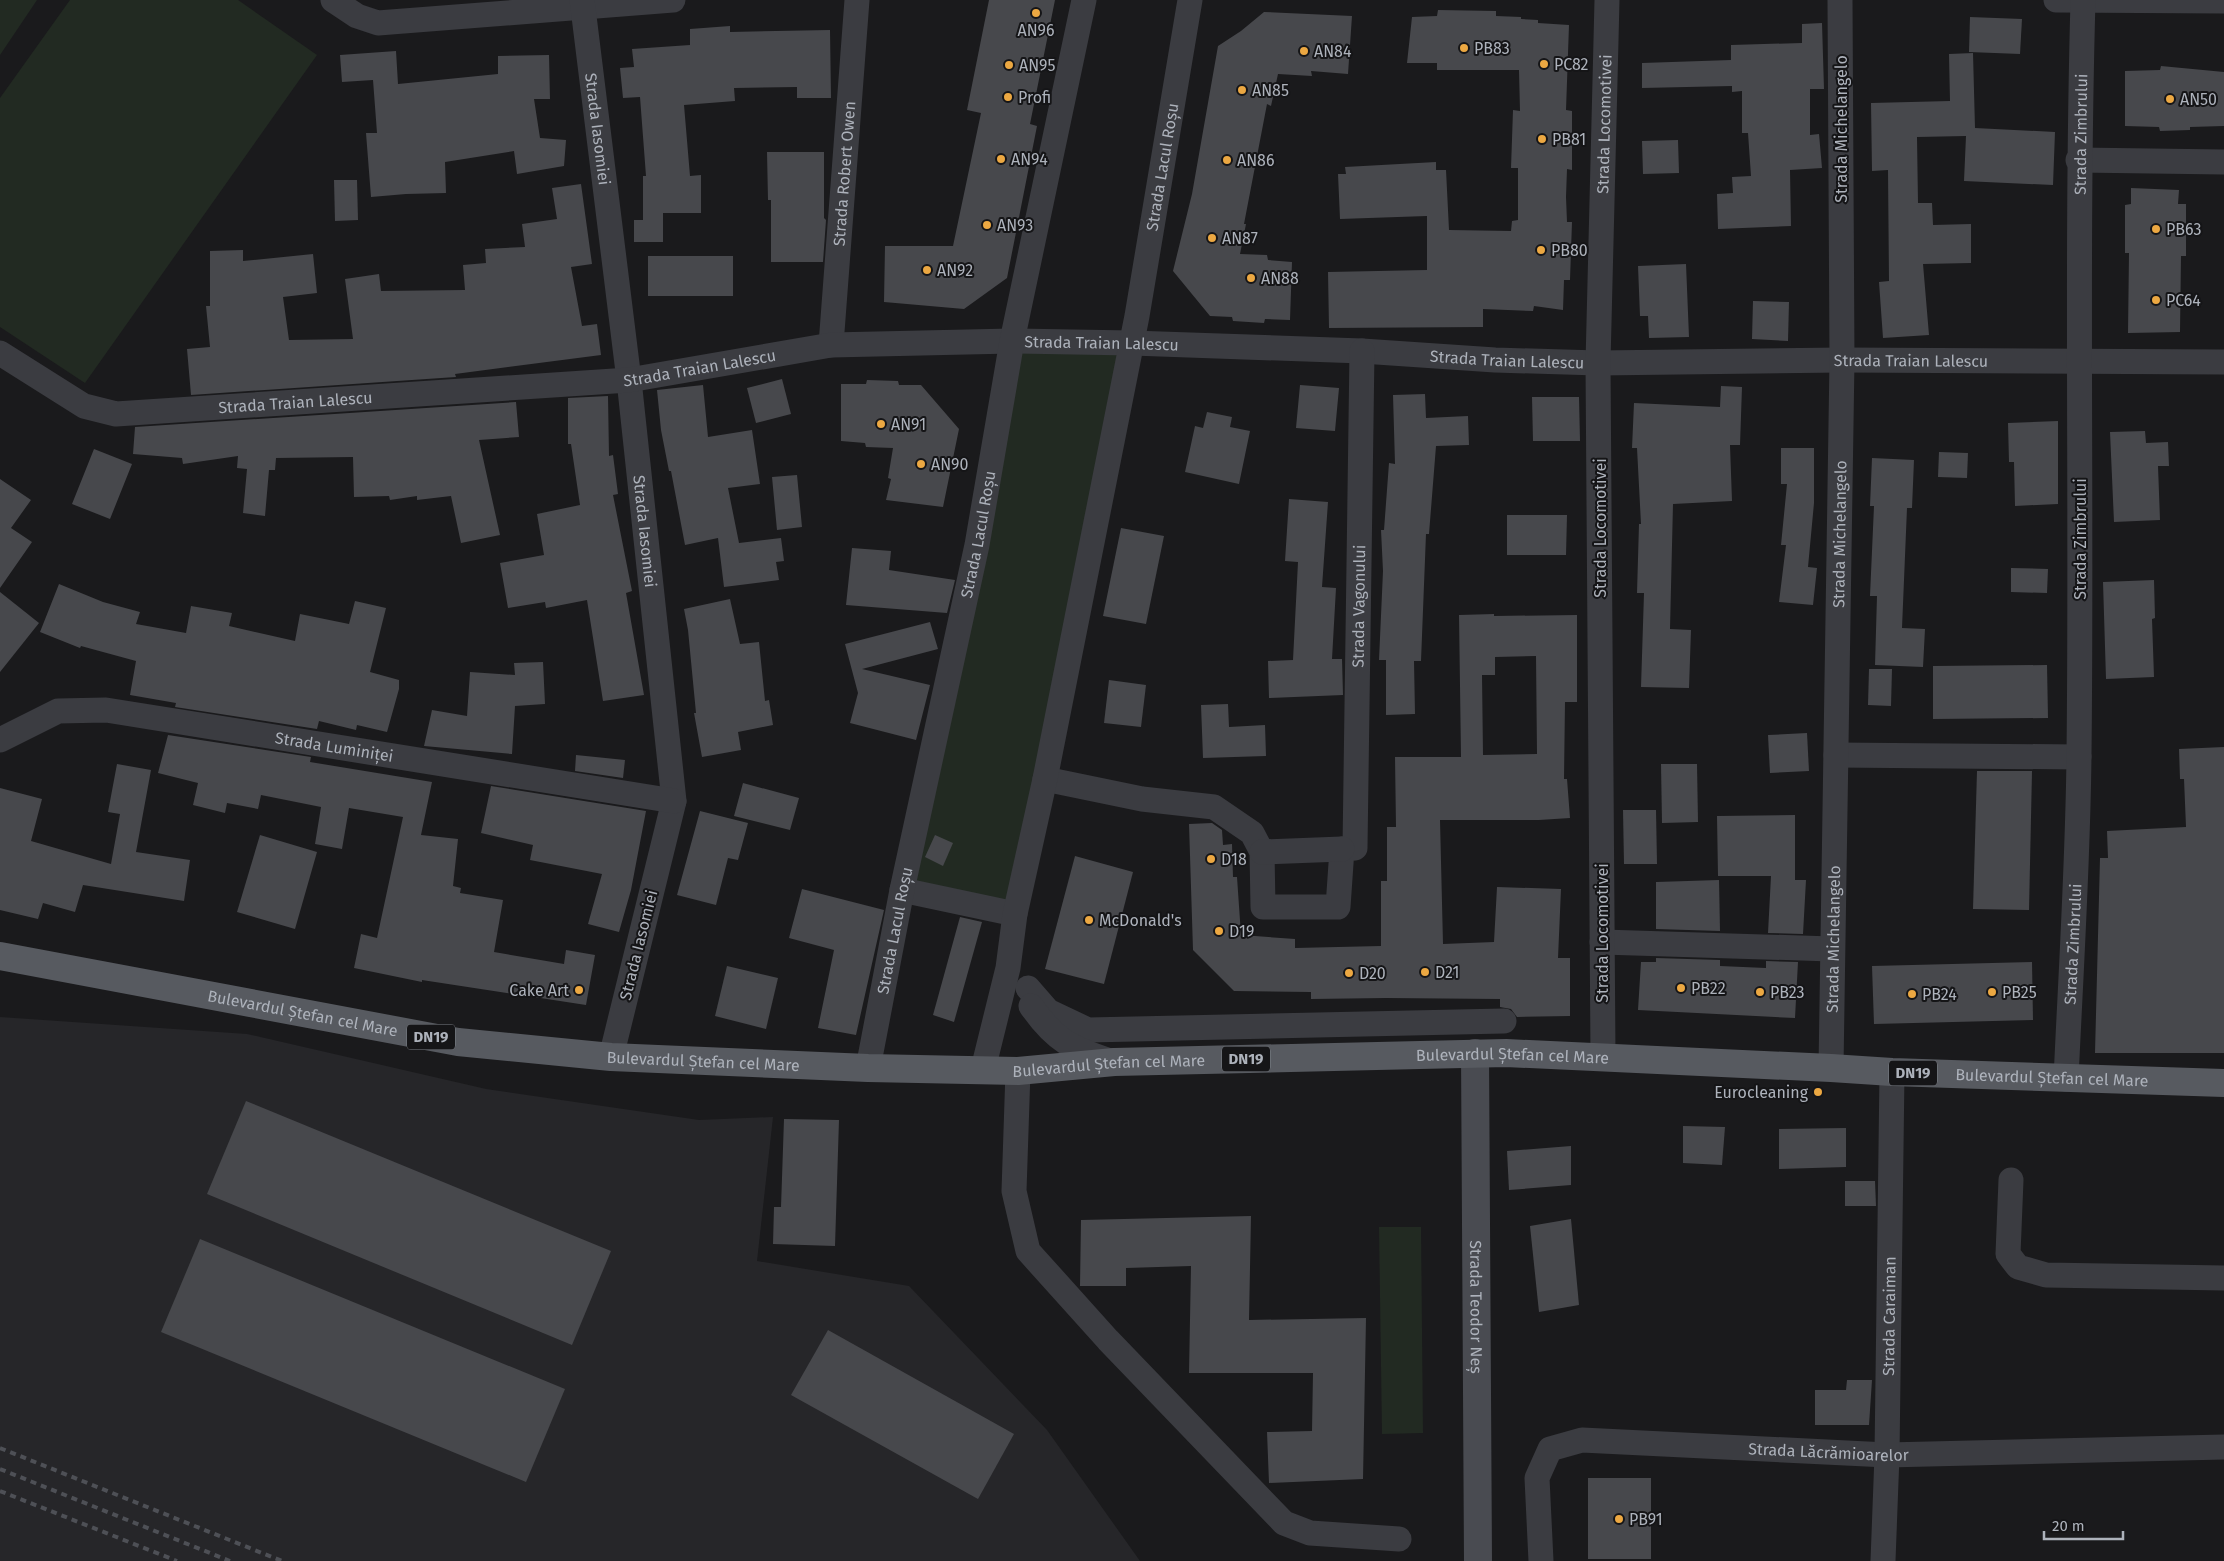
<svg xmlns="http://www.w3.org/2000/svg" width="2224" height="1561" font-family="'Fira Sans',sans-serif">
  <style>
    .built { fill: #262629 }
    .green { fill: #222a22 }
    .building { fill: #47484c; fill-rule: evenodd }
    .lines { fill: none; stroke-linecap: round; stroke-linejoin: round }
    .street { stroke: #3b3c41; stroke-width: 25 }
    .secondary { stroke: #494b51; stroke-width: 28 }
    .primary { stroke: #575a60; stroke-width: 28 }
    .rail { stroke: #4e5056; stroke-width: 4; stroke-dasharray: 6 5; stroke-linecap: butt }
    .poi-dot { fill: #eca842; stroke: #151517; stroke-width: 2 }
    .labels { text-anchor: middle; stroke-width: 4; stroke-linejoin: round; paint-order: stroke }
    .shield { fill: #151517; stroke: #7f838a; stroke-width: 1 }
    .shield-label { font-size: 15px; font-weight: bold; fill: #adb2bb }
    .poi-label { font-size: 16px; fill: #adb2bb; stroke: #151517; text-anchor: start }
    .street-label { font-size: 16px; fill: #adb2bb; stroke: #151517 }
  </style>
  <rect width="100%" height="100%" fill="#1a1a1c"/>
  <polygon class="built" points="0,1017 247,1034 486,1089 699,1120 773,1117 757,1261 909,1286 1047,1430 1140,1561 0,1561"/>
  <g class="green">
    <polygon points="0,0 37,0 0,55"/>
    <polygon points="70,0 238,0 317,55 85,383 0,327 0,98"/>
    <polygon points="1012,341 1132,343 1015,914 902,890"/>
    <polygon points="1379,1227 1421,1227 1423,1433 1382,1434"/>
  </g>
  <g class="building">
    <polygon points="989,0 1055,0 1030,124 1037,126 1007,278 964,309 884,302 885,246 953,246 981,113 967,110"/>
    <polygon points="1438,10 1496,11 1496,16 1521,17 1521,19 1538,20 1538,23 1569,25 1566,110 1572,111 1572,170 1567,169 1566,197 1567,222 1572,222 1570,280 1564,280 1563,310 1534,306 1533,311 1483,309 1483,327 1329,328 1328,272 1427,270 1427,216 1340,219 1338,174 1346,174 1345,167 1436,162 1436,170 1446,170 1449,230 1511,231 1512,221 1518,220 1518,168 1511,168 1513,110 1520,111 1519,70 1437,70 1437,63 1407,63 1412,17 1437,16"/>
    <polygon points="1264,12 1352,16 1348,74 1311,71 1312,76 1278,74 1271,106 1267,104 1244,224 1246,224 1240,254 1267,255 1268,260 1292,262 1290,320 1265,319 1264,323 1233,321 1232,317 1210,316 1173,271 1192,194 1218,46 1241,31"/>
    <polygon points="1970,17 2022,19 2020,54 1969,52"/>
    <polygon points="1822,23 1824,89 1810,89 1810,135 1819,134 1822,168 1790,170 1791,226 1718,229 1717,194 1733,193 1732,177 1751,176 1748,133 1742,133 1742,91 1732,92 1732,86 1642,88 1642,63 1731,60 1731,45 1802,43 1802,24"/>
    <polygon points="730,26 730,32 830,30 831,98 797,98 797,87 734,88 735,101 684,105 690,176 701,175 701,213 663,213 663,242 634,242 634,220 643,220 643,176 646,176 640,97 623,98 620,68 634,67 632,49 690,45 690,29"/>
    <polygon points="396,51 398,84 498,74 498,56 549,55 550,99 534,99 540,138 566,140 564,166 517,174 514,151 445,162 446,193 406,194 371,197 366,133 377,133 373,80 342,82 340,55"/>
    <polygon points="1973,53 1975,128 2055,132 2053,185 1964,181 1966,136 1917,137 1918,203 1932,203 1933,225 1971,224 1971,263 1923,264 1929,335 1883,338 1879,282 1889,281 1888,170 1872,171 1871,103 1950,101 1949,54"/>
    <polygon points="2161,66 2224,72 2224,126 2190,127 2190,130 2160,131 2159,127 2125,126 2125,71 2160,70"/>
    <polygon points="1678,140 1679,173 1643,174 1642,141"/>
    <polygon points="767,152 824,152 824,218 826,220 823,262 771,262 771,200 768,200"/>
    <polygon points="334,180 357,180 358,220 335,221"/>
    <polygon points="581,184 592,264 571,267 582,326 597,324 601,355 455,374 456,377 191,395 187,349 210,347 206,306 210,306 210,251 243,250 243,261 313,254 317,293 283,297 289,340 353,339 345,279 379,274 381,291 465,290 463,265 486,263 485,249 525,247 522,224 557,219 552,188"/>
    <polygon points="2131,188 2179,190 2178,204 2186,204 2186,256 2181,256 2180,332 2128,333 2129,253 2125,253 2125,205 2131,204"/>
    <rect x="648" y="256" width="85" height="40"/>
    <polygon points="1686,264 1689,337 1649,338 1648,316 1640,316 1638,266"/>
    <polygon points="1753,301 1789,302 1788,341 1752,339"/>
    <polygon points="782,379 791,414 756,423 747,388"/>
    <polygon points="867,380 898,381 899,385 921,385 959,429 943,507 886,500 891,479 888,478 893,448 866,447 865,443 841,441 841,384 866,384"/>
    <polygon points="703,385 708,437 752,430 760,484 728,488 739,543 781,538 784,561 776,562 779,580 724,587 718,538 685,545 671,471 669,471 661,430 657,390"/>
    <polygon points="1300,385 1339,388 1335,431 1296,428"/>
    <polygon points="1721,386 1742,387 1740,445 1730,445 1732,501 1673,504 1670,629 1691,630 1689,688 1641,687 1644,593 1637,593 1639,524 1641,524 1637,448 1632,448 1634,403 1720,407"/>
    <polygon points="1425,394 1426,418 1468,416 1469,445 1436,446 1429,534 1426,534 1421,661 1414,661 1415,714 1386,715 1386,660 1379,660 1383,571 1381,530 1384,530 1389,463 1395,464 1393,395"/>
    <polygon points="608,396 609,456 613,455 618,494 613,495 632,591 626,593 644,695 603,701 587,600 546,608 545,602 508,608 500,563 544,555 537,514 580,505 571,444 568,444 568,398"/>
    <polygon points="1532,397 1579,397 1580,441 1533,441"/>
    <polygon points="516,402 519,437 479,440 500,535 461,543 451,496 417,500 417,496 390,500 389,496 354,497 353,457 276,458 275,470 269,470 265,516 243,513 247,469 237,468 238,456 183,464 182,458 133,454 135,427"/>
    <polygon points="1207,412 1232,417 1230,427 1250,431 1239,484 1185,472 1195,426 1203,428"/>
    <polygon points="2058,421 2058,504 2015,506 2014,462 2009,462 2008,423"/>
    <polygon points="2145,431 2146,443 2168,442 2169,466 2158,466 2160,520 2114,522 2110,432"/>
    <polygon points="1781,448 1814,448 1814,503 1808,567 1817,568 1813,605 1779,602 1786,545 1781,545 1787,484 1781,484"/>
    <polygon points="94,449 132,464 110,519 72,504"/>
    <polygon points="1939,452 1968,453 1967,478 1938,477"/>
    <polygon points="1872,458 1914,460 1912,508 1907,508 1902,628 1925,629 1923,667 1875,665 1877,596 1870,596 1874,506 1870,506"/>
    <polygon points="797,475 802,527 777,530 772,477"/>
    <polygon points="0,479 31,500 11,528 32,542 0,588"/>
    <polygon points="1289,499 1328,502 1322,587 1336,588 1332,659 1342,659 1343,695 1269,698 1268,661 1293,660 1298,562 1285,561"/>
    <polygon points="1507,515 1567,515 1566,555 1507,555"/>
    <polygon points="1121,528 1164,536 1146,624 1103,616"/>
    <polygon points="852,548 891,551 889,570 955,580 947,613 846,605"/>
    <polygon points="2011,568 2048,569 2047,593 2011,592"/>
    <polygon points="2154,580 2155,618 2152,619 2154,677 2106,679 2103,582"/>
    <polygon points="59,584 103,602 140,612 136,624 186,633 191,606 232,613 229,626 295,641 300,614 349,624 355,601 386,608 370,672 399,680 399,689 387,732 357,725 356,730 319,721 317,729 175,707 176,703 130,695 136,661 81,646 80,648 40,632"/>
    <polygon points="0,592 39,623 0,672"/>
    <polygon points="730,599 740,644 759,642 765,701 769,700 773,725 738,732 741,750 702,757 694,713 696,713 688,630 684,609"/>
    <path d="M1494,614V616L1577,615V702H1565L1564,779H1567L1570,818L1539,820H1440L1443,944L1494,942L1497,887L1561,889L1558,958H1570V1016L1517,1017L1511,1009L1500,1007V999L1386,998L1311,999V992L1234,991L1193,950L1189,824L1212,823L1222,830L1223,845L1232,844L1233,877H1237L1241,935L1295,939V948L1381,946V881H1387V827H1396L1395,757H1461L1459,615ZM1536,656L1537,754L1483,755L1482,675H1495V657Z"/>
    <polygon points="930,622 938,649 862,669 930,685 916,740 850,723 858,693 845,644"/>
    <polygon points="543,662 545,704 515,706 512,754 424,746 432,710 467,716 470,672 515,675 514,663"/>
    <polygon points="2047,665 2048,718 1933,719 1933,666"/>
    <polygon points="1869,669 1892,669 1891,706 1868,705"/>
    <polygon points="1109,680 1146,685 1141,727 1104,723"/>
    <polygon points="1228,704 1229,727 1265,725 1266,756 1203,758 1201,705"/>
    <polygon points="1807,733 1809,771 1770,773 1768,735"/>
    <polygon points="168,735 311,757 310,762 432,782 421,835 458,839 453,886 461,888 460,893 503,900 494,952 564,964 566,950 595,955 586,1005 422,980 422,982 354,968 361,934 377,938 403,817 349,808 342,849 315,844 321,807 261,795 258,809 227,803 225,813 193,805 198,783 158,773"/>
    <polygon points="2224,747 2224,1053 2095,1053 2100,858 2108,858 2107,831 2186,827 2184,779 2180,779 2179,749"/>
    <polygon points="576,755 625,760 623,778 575,771"/>
    <polygon points="117,764 151,770 136,852 190,860 184,901 83,885 75,912 43,903 38,919 0,910 0,788 42,799 31,841 111,864 120,814 108,812"/>
    <polygon points="1661,764 1697,764 1698,822 1662,823"/>
    <polygon points="1977,771 2032,771 2029,910 1973,909"/>
    <polygon points="743,783 799,798 790,830 734,816"/>
    <polygon points="491,786 646,811 631,890 619,932 588,924 602,874 530,860 533,845 481,833"/>
    <polygon points="1623,810 1656,810 1657,864 1624,864"/>
    <polygon points="700,811 748,823 738,860 728,858 716,905 677,895"/>
    <polygon points="1795,815 1795,880 1806,880 1803,934 1768,933 1771,876 1718,876 1717,816"/>
    <polygon points="260,835 317,852 295,929 237,912"/>
    <polygon points="935,835 953,843 943,866 925,857"/>
    <polygon points="1075,856 1133,872 1104,984 1045,969"/>
    <polygon points="1719,880 1720,931 1656,929 1656,882"/>
    <polygon points="802,889 884,910 856,1035 818,1028 834,950 789,938"/>
    <polygon points="960,917 982,922 954,1022 933,1015"/>
    <polygon points="1656,958 1720,960 1720,966 1766,968 1766,961 1798,962 1795,1018 1638,1010 1641,962 1656,962"/>
    <polygon points="2032,962 2033,1020 1874,1024 1872,966"/>
    <polygon points="727,966 778,978 766,1029 715,1016"/>
    <polygon points="246,1101 611,1251 572,1345 207,1194"/>
    <polygon points="784,1119 839,1120 835,1246 773,1244 774,1207 781,1207"/>
    <polygon points="1683,1126 1725,1127 1722,1165 1683,1163"/>
    <polygon points="1846,1128 1846,1167 1779,1169 1779,1129"/>
    <polygon points="1571,1146 1571,1185 1509,1190 1507,1151"/>
    <polygon points="1845,1181 1875,1181 1876,1206 1845,1206"/>
    <polygon points="1251,1216 1249,1320 1366,1318 1363,1479 1269,1483 1267,1432 1312,1431 1313,1373 1189,1373 1191,1266 1126,1268 1126,1286 1080,1286 1081,1220"/>
    <polygon points="1571,1219 1579,1305 1539,1312 1530,1226"/>
    <polygon points="200,1239 565,1389 526,1482 161,1332"/>
    <polygon points="828,1330 1014,1434 978,1499 791,1395"/>
    <polygon points="1847,1380 1872,1380 1869,1425 1815,1425 1815,1390 1846,1390"/>
    <rect x="1588" y="1478" width="63" height="81"/>
  </g>
  <g class="lines">
    <g class="street">
      <polyline points="333,0 357,16 378,23 673,0"/>
      <path id="s1" d="M582,0L629,380L674,801L611,1057"/>
      <polyline points="2056,0 2224,1"/>
      <polyline points="2078,160 2224,162"/>
      <path id="s2" d="M831,345L857,0"/>
      <path id="s3" d="M0,353L84,406L116,414L629,380L831,345L1012,341L1132,343L1362,351L1495,360L1598,363L1842,360L2224,362"/>
      <path id="s4" d="M0,740L58,711L106,710L674,801"/>
      <polyline points="1836,755 2079,757"/>
      <path id="s5" d="M1045,779L1142,799L1214,807L1252,833L1262,852L1263,907H1338L1342,849L1355,848L1362,351"/>
      <polyline points="1262,852 1342,849"/>
      <polyline points="902,890 1015,914"/>
      <polyline points="1602,942 1832,949"/>
      <polyline points="1028,988 1048,1011 1088,1030 1504,1021"/>
      <path d="M1031,1006C1056,1042 1073,1049 1113,1062"/>
      <path id="s6" d="M1603,1056L1598,363L1607,0"/>
      <path id="s7" d="M868,1068L902,890L977,545L1012,341L1084,0"/>
      <path id="s8" d="M1831,1068L1842,360L1840,0"/>
      <path id="s9" d="M983,1069L1008,968L1015,914L1045,779L1137,316L1190,0"/>
      <polyline points="1018,1071 1014,1191 1028,1251 1108,1340 1284,1523 1310,1533 1399,1539"/>
      <path id="s10" d="M2066,1079C2071,970 2078,862 2079,754C2082,502 2076,251 2083,0"/>
      <polyline points="2011,1180 2008,1254 2018,1267 2046,1275 2224,1278"/>
      <path id="s11" d="M1541,1561L1537,1478L1550,1449L1582,1440L1887,1455L2224,1447"/>
      <path id="s12" d="M1883,1561L1887,1455L1892,1072"/>
    </g>
    <path class="secondary" id="s13" d="M1475,1053L1478,1561"/>
    <path class="primary" id="s14" d="M0,956L458,1042L611,1057L868,1068L1018,1071L1114,1062L1506,1053L1831,1068L1892,1072L2224,1083"/>
    <g class="rail">
      <polyline points="0,1448 282,1561"/>
      <polyline points="0,1469 230,1561"/>
      <polyline points="0,1491 177,1561"/>
    </g>
  </g>
  <g class="poi-dot">
    <circle cx="1036" cy="13" r="5"/>
    <circle cx="1464" cy="48" r="5"/>
    <circle cx="1304" cy="51" r="5"/>
    <circle cx="1544" cy="64" r="5"/>
    <circle cx="1009" cy="65" r="5"/>
    <circle cx="1242" cy="90" r="5"/>
    <circle cx="1008" cy="97" r="5"/>
    <circle cx="2170" cy="99" r="5"/>
    <circle cx="1542" cy="139" r="5"/>
    <circle cx="1001" cy="159" r="5"/>
    <circle cx="1227" cy="160" r="5"/>
    <circle cx="987" cy="225" r="5"/>
    <circle cx="2156" cy="229" r="5"/>
    <circle cx="1212" cy="238" r="5"/>
    <circle cx="1541" cy="250" r="5"/>
    <circle cx="927" cy="270" r="5"/>
    <circle cx="1251" cy="278" r="5"/>
    <circle cx="2156" cy="300" r="5"/>
    <circle cx="881" cy="424" r="5"/>
    <circle cx="921" cy="464" r="5"/>
    <circle cx="1211" cy="859" r="5"/>
    <circle cx="1089" cy="920" r="5"/>
    <circle cx="1219" cy="931" r="5"/>
    <circle cx="1425" cy="972" r="5"/>
    <circle cx="1349" cy="973" r="5"/>
    <circle cx="1681" cy="988" r="5"/>
    <circle cx="579" cy="990" r="5"/>
    <circle cx="1760" cy="992" r="5"/>
    <circle cx="1992" cy="992" r="5"/>
    <circle cx="1912" cy="994" r="5"/>
    <circle cx="1818" cy="1092" r="5"/>
    <circle cx="1619" cy="1519" r="5"/>
  </g>
  <g class="labels">
    <g class="shield">
      <rect x="407" y="1024.5" width="48" height="25" rx="4"/>
      <rect x="1222" y="1046.5" width="48" height="25" rx="4"/>
      <rect x="1889" y="1060.5" width="48" height="25" rx="4"/>
    </g>
    <g class="shield-label">
      <text x="431" y="1042">DN19</text>
      <text x="1246" y="1064">DN19</text>
      <text x="1913" y="1078">DN19</text>
    </g>
    <g class="poi-label">
      <text x="1036" y="36" text-anchor="middle">AN96</text>
      <text x="1474" y="54">PB83</text>
      <text x="1314" y="57">AN84</text>
      <text x="1554" y="70">PC82</text>
      <text x="1019" y="71">AN95</text>
      <text x="1252" y="96">AN85</text>
      <text x="1018" y="103">Profi</text>
      <text x="2180" y="105">AN50</text>
      <text x="1552" y="145">PB81</text>
      <text x="1011" y="165">AN94</text>
      <text x="1237" y="166">AN86</text>
      <text x="997" y="231">AN93</text>
      <text x="2166" y="235">PB63</text>
      <text x="1222" y="244">AN87</text>
      <text x="1551" y="256">PB80</text>
      <text x="937" y="276">AN92</text>
      <text x="1261" y="284">AN88</text>
      <text x="2166" y="306">PC64</text>
      <text x="891" y="430">AN91</text>
      <text x="931" y="470">AN90</text>
      <text x="1221" y="865">D18</text>
      <text x="1099" y="926">McDonald's</text>
      <text x="1229" y="937">D19</text>
      <text x="1435" y="978">D21</text>
      <text x="1359" y="979">D20</text>
      <text x="1691" y="994">PB22</text>
      <text x="569" y="996" text-anchor="end">Cake Art</text>
      <text x="1770" y="998">PB23</text>
      <text x="2002" y="998">PB25</text>
      <text x="1922" y="1000">PB24</text>
      <text x="1808" y="1098" text-anchor="end">Eurocleaning</text>
      <text x="1629" y="1525">PB91</text>
    </g>
    <g class="street-label">
      <text dy="6" stroke="none"><textPath href="#s6" startOffset="932">Strada Locomotivei</textPath></text>
      <text dy="6" stroke="none"><textPath href="#s1" startOffset="130">Strada Iasomiei</textPath></text>
      <text transform="translate(1841 129) rotate(-90)" y="6">Strada Michelangelo</text>
      <text dy="6" stroke="none"><textPath href="#s10" startOffset="945">Strada Zimbrului</textPath></text>
      <text dy="6" stroke="none"><textPath href="#s9" startOffset="920">Strada Lacul Roșu</textPath></text>
      <text dy="6" stroke="none"><textPath href="#s2" startOffset="172">Strada Robert Owen</textPath></text>
      <text dy="6" stroke="none"><textPath href="#s3" startOffset="1122">Strada Traian Lalescu</textPath></text>
      <text dy="6" stroke="none"><textPath href="#s3" startOffset="1528">Strada Traian Lalescu</textPath></text>
      <text dy="6" stroke="none"><textPath href="#s3" startOffset="1932">Strada Traian Lalescu</textPath></text>
      <text dy="6" stroke="none"><textPath href="#s3" startOffset="718">Strada Traian Lalescu</textPath></text>
      <text dy="6" stroke="none"><textPath href="#s3" startOffset="312">Strada Traian Lalescu</textPath></text>
      <text transform="translate(1600 528) rotate(-90)" y="6">Strada Locomotivei</text>
      <text dy="6" stroke="none"><textPath href="#s1" startOffset="535">Strada Iasomiei</textPath></text>
      <text dy="6" stroke="none"><textPath href="#s7" startOffset="545">Strada Lacul Roșu</textPath></text>
      <text dy="6" stroke="none"><textPath href="#s8" startOffset="534">Strada Michelangelo</textPath></text>
      <text transform="translate(2080 539) rotate(-90)" y="6">Strada Zimbrului</text>
      <text dy="6" stroke="none"><textPath href="#s5" startOffset="682">Strada Vagonului</textPath></text>
      <text dy="6" stroke="none"><textPath href="#s4" startOffset="344">Strada Luminiței</textPath></text>
      <text dy="6" stroke="none"><textPath href="#s7" startOffset="140">Strada Lacul Roșu</textPath></text>
      <text transform="translate(1602 933) rotate(-90)" y="6">Strada Locomotivei</text>
      <text dy="6" stroke="none"><textPath href="#s8" startOffset="129">Strada Michelangelo</textPath></text>
      <text dy="6" stroke="none"><textPath href="#s10" startOffset="135">Strada Zimbrului</textPath></text>
      <text transform="translate(638 945) rotate(-76)" y="6">Strada Iasomiei</text>
      <text dy="6" stroke="none"><textPath href="#s14" startOffset="308">Bulevardul Ștefan cel Mare</textPath></text>
      <text dy="6" stroke="none"><textPath href="#s14" startOffset="1522">Bulevardul Ștefan cel Mare</textPath></text>
      <text dy="6" stroke="none"><textPath href="#s14" startOffset="712">Bulevardul Ștefan cel Mare</textPath></text>
      <text dy="6" stroke="none"><textPath href="#s14" startOffset="1118">Bulevardul Ștefan cel Mare</textPath></text>
      <text dy="6" stroke="none"><textPath href="#s14" startOffset="2062">Bulevardul Ștefan cel Mare</textPath></text>
      <text dy="6" stroke="none"><textPath href="#s13" startOffset="254">Strada Teodor Neș</textPath></text>
      <text dy="6" stroke="none"><textPath href="#s12" startOffset="245">Strada Caraiman</textPath></text>
      <text dy="6" stroke="none"><textPath href="#s11" startOffset="395">Strada Lăcrămioarelor</textPath></text>
    </g>
  </g>
  <path d="M2044 1531v8h79v-8" fill="none" stroke="#adb2bb" stroke-width="2.5"/>
  <text x="2052" y="1531" font-size="15" fill="#adb2bb" stroke="#151517" stroke-width="4" paint-order="stroke">20 m</text>
</svg>
